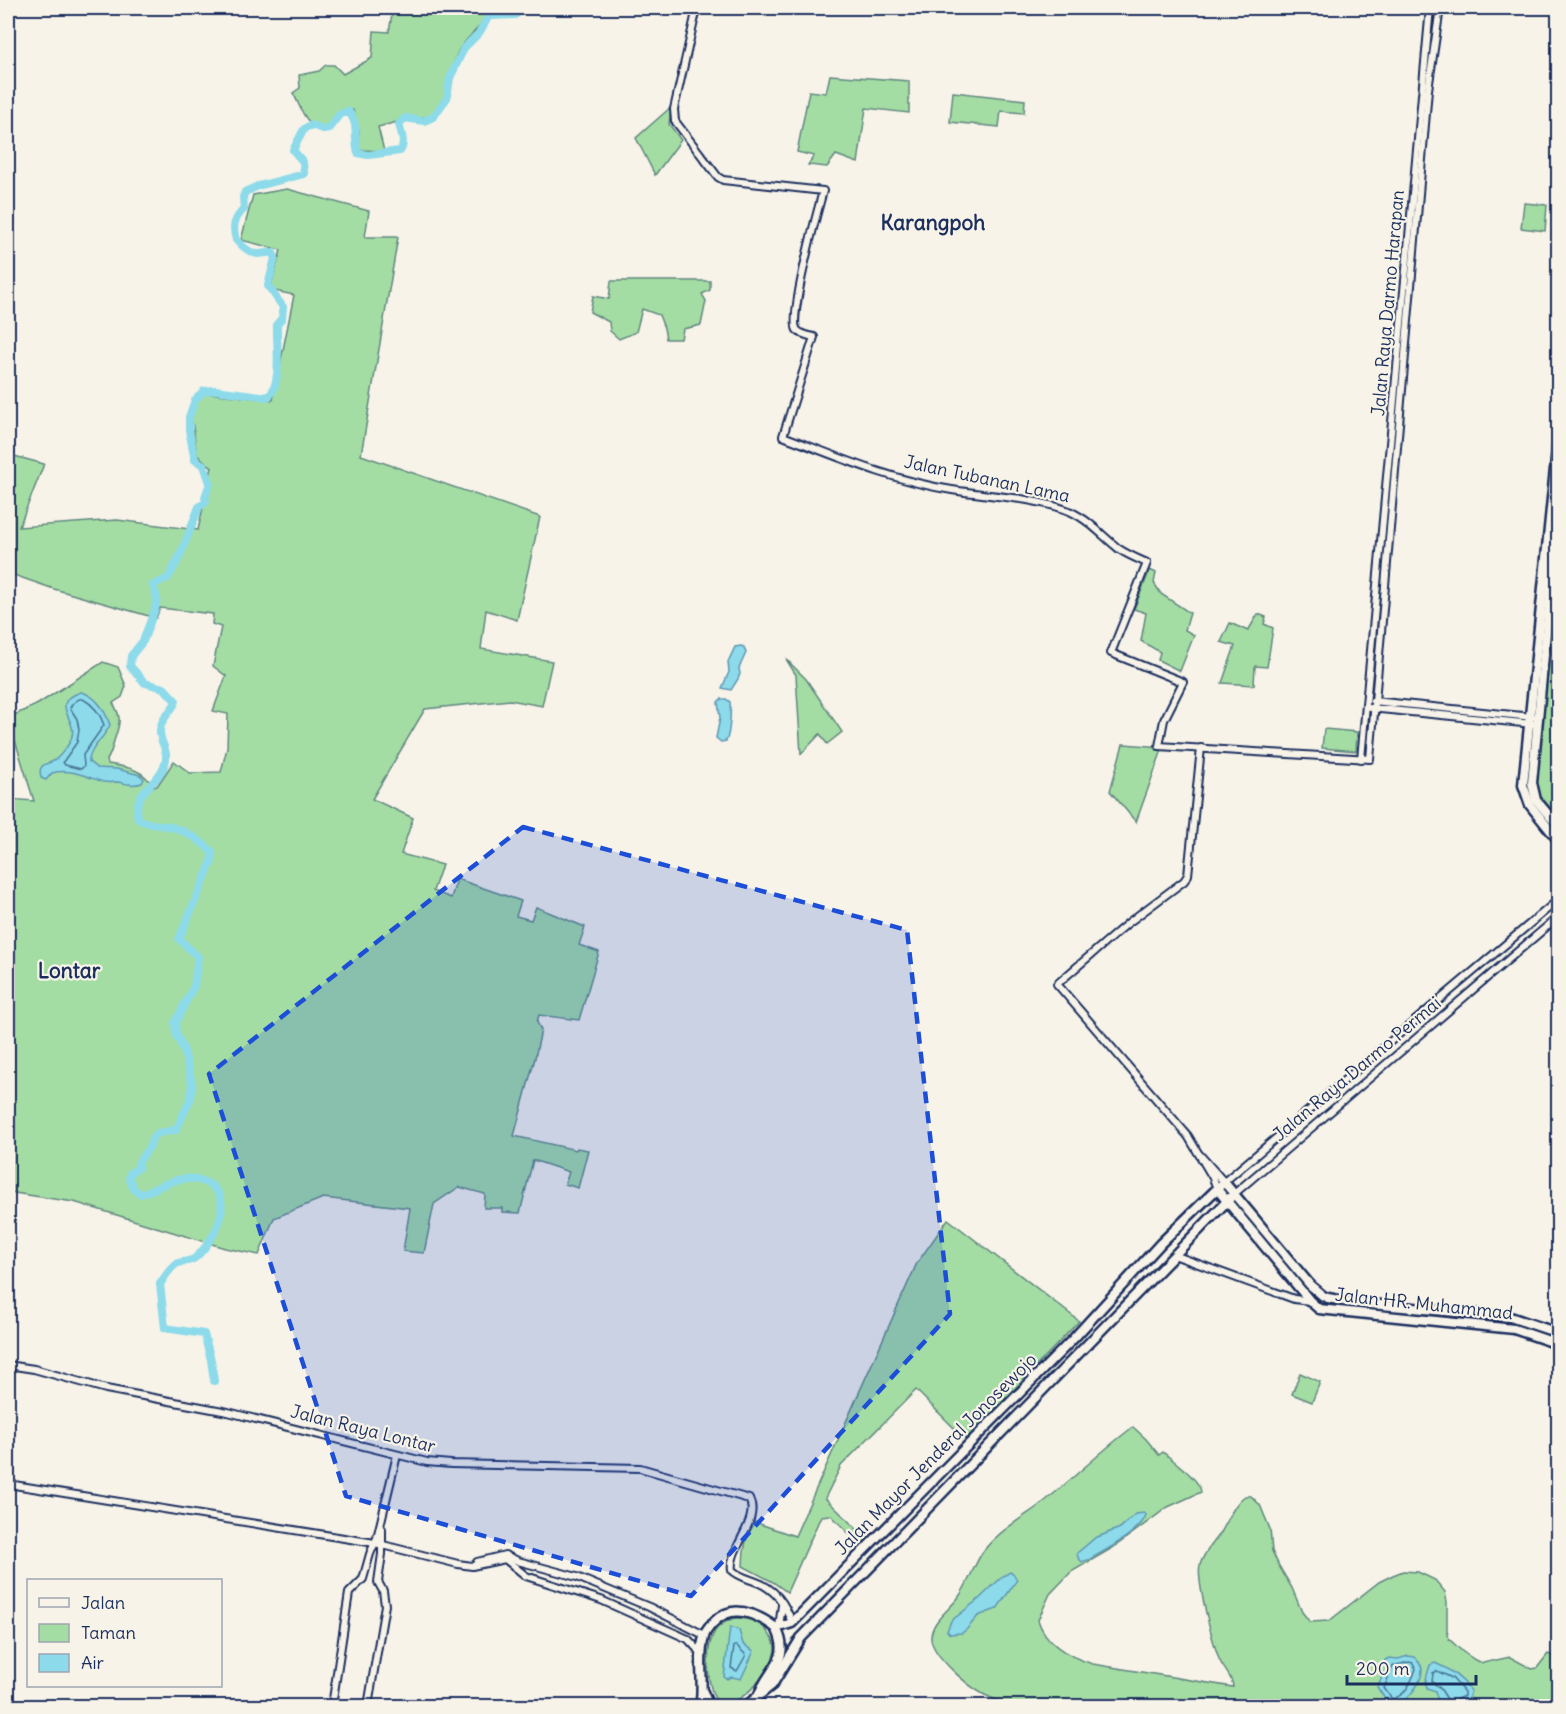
<svg xmlns="http://www.w3.org/2000/svg" width="1566" height="1714" font-family="Delius,sans-serif">
  <style>
    .green { fill: #a4dda3; stroke: #608680; stroke-width: 1.5 }
    .water { fill: #8cdaea; stroke: #5f96b2; stroke-width: 1.5 }
    .lines { fill: none; stroke-linecap: round; stroke-linejoin: round }
    .shore { stroke: #487396; stroke-width: 1.5 }
    .river { stroke: #8cdaea; stroke-width: 8 }
    .minor-casing { stroke: #1b2f5e; stroke-width: 10 }
    .major-casing { stroke: #1b2f5e; stroke-width: 13 }
    .minor { stroke: #f7f3e8; stroke-width: 6 }
    .major { stroke: #f7f3e8; stroke-width: 8 }
    .marked { fill: #1d4ed8; fill-opacity: 0.2; stroke: #1d4ed8; stroke-width: 4.5; stroke-dasharray: 12 8; stroke-linejoin: round }
    .labels { text-anchor: middle; stroke-width: 4.5; stroke-linejoin: round; paint-order: stroke }
    .street-label { font-size: 18px; fill: #1b2f5e; stroke: #f7f3e8 }
    .quarter-label { font-size: 21px; font-weight: bold; fill: #1b2f5e; stroke: #f7f3e8 }
  </style>
  <rect width="100%" height="100%" fill="#f7f3e8"/>
  <filter id="ink" filterUnits="userSpaceOnUse"><feTurbulence type="fractalNoise" baseFrequency=".0167" numOctaves="2"/><feDisplacementMap in="SourceGraphic" scale="12" xChannelSelector="R" yChannelSelector="G"/><feConvolveMatrix kernelMatrix="1 2 1 2 8 2 1 2 1" color-interpolation-filters="sRGB"/></filter>
  <g filter="url(#ink)">
    <g class="green">
      <path d="M393,8H487C487,26 467,35 459,50C451,65 450,81 445,96C442,103 436,110 431,116L420,118L403,116L397,122L378,127L384,151L361,150L358,146L359,131L353,110H342L327,127C304,129 302,108 293,93L300,88L299,75L319,71L326,65H334L343,74L372,58L374,31L389,32Z"/>
      <polygon points="830,75 909,81 909,113 866,108 858,163 836,155 827,167 808,165 814,156 797,152 809,91 826,93"/>
      <polygon points="953,92 1025,100 1024,113 1001,111 999,127 950,122"/>
      <polygon points="671,107 669,124 681,140 655,175 636,138"/>
      <path d="M287,189L369,211L365,237H398L361,455L540,517L517,620L486,610L481,649L552,661L542,706L510,700L425,709L372,799L413,818L401,854L442,865L433,891L451,898L457,879L521,901L516,916L531,920L536,907L585,927L579,945L599,952L579,1020L539,1015L537,1022L541,1030L535,1058L514,1136L576,1150L577,1148L588,1150L578,1188L565,1184L569,1172L533,1160L520,1213L502,1212V1208H484L485,1194L459,1187L434,1204L424,1253L403,1251L410,1208L323,1198L274,1218L259,1255L225,1248L74,1202L8,1192V799L34,801L8,718L38,704L103,662L118,667L126,686L122,697L113,703C123,719 119,725 114,741C112,749 111,754 107,760L108,764C127,767 144,769 153,787L157,786L174,761L190,773L221,772L227,748L228,714L213,711L226,676L213,666L221,627L212,624L213,614L160,608L156,618L54,589L8,573V470L14,456L44,464L19,527L117,520L198,530L212,467L197,455L190,406L206,393L273,400L294,295L270,290L281,250L241,240L253,195Z"/>
      <polygon points="1524,203 1547,205 1545,231 1521,228"/>
      <polygon points="611,281 710,281 710,290 702,294 706,301 701,325 683,329 681,339 666,339 664,328 659,315 642,309 636,332 619,339 610,331 609,322 590,312 593,296 609,299"/>
      <polygon points="1150,570 1156,573 1154,583 1161,594 1190,613 1185,630 1194,635 1180,671 1158,660 1160,652 1141,641 1146,613 1134,609"/>
      <polygon points="1552,612 1558,613 1558,821 1539,798 1533,778"/>
      <polygon points="1258,614 1266,617 1264,624 1273,628 1267,667 1255,666 1254,685 1222,683 1235,646 1221,642 1230,623 1248,631"/>
      <polygon points="786,659 806,679 842,732 827,744 820,734 801,754 796,675"/>
      <polygon points="1324,729 1357,732 1356,751 1322,748"/>
      <polygon points="1123,744 1163,747 1136,822 1110,791"/>
      <path d="M948,1219L1079,1321L966,1440L916,1390L841,1466L825,1498L867,1539L859,1544L831,1515L821,1516L787,1592L773,1582L743,1566C743,1550 746,1535 754,1522L795,1536L917,1263Z"/>
      <polygon points="1300,1373 1320,1382 1312,1402 1292,1394"/>
      <path d="M1133,1427L1146,1439L1159,1455L1163,1452C1173,1461 1200,1479 1201,1492L1168,1507L1114,1547L1071,1572L1050,1594L1038,1620C1046,1645 1069,1657 1093,1664L1233,1687C1233,1677 1223,1669 1219,1659C1213,1642 1196,1581 1200,1565C1203,1553 1213,1544 1220,1534C1228,1522 1233,1504 1245,1496H1251L1260,1505L1270,1529L1272,1551L1279,1566L1292,1588L1302,1612L1310,1622L1329,1621L1379,1582L1393,1575L1403,1571L1418,1572L1435,1580L1445,1592L1447,1602V1630L1449,1639L1463,1652L1475,1660L1483,1663L1510,1657L1532,1669L1537,1668L1548,1654L1558,1658V1706H1013C1003,1702 992,1699 983,1694C968,1686 933,1656 931,1639C930,1622 949,1610 958,1598C968,1585 973,1567 982,1553C997,1531 1025,1517 1045,1501C1075,1477 1102,1450 1133,1427Z"/>
      <path d="M734,1618C748,1618 761,1621 769,1634C771,1637 773,1639 774,1642C782,1664 735,1714 718,1703C706,1688 705,1647 715,1631C720,1624 726,1621 734,1618Z"/>
    </g>
    <g class="water">
      <polygon points="741,646 744,647 746,653 739,668 740,674 738,679 731,690 722,688 729,672 728,662 735,647"/>
      <path d="M81,692C97,696 105,710 110,725C105,737 88,750 89,762L97,768L117,769L140,775L144,779L142,783C133,786 127,784 118,782C114,782 108,783 104,782C86,777 71,768 52,773L46,780L41,778C41,774 39,772 41,768C43,763 49,764 53,761C59,758 69,745 71,739C80,719 46,704 81,692Z"/>
      <path d="M721,699H726L730,702C731,711 730,734 726,741L721,742L716,738L720,718L718,702Z"/>
      <path d="M1144,1513L1146,1515C1141,1532 1103,1552 1088,1560L1082,1562L1078,1558L1077,1553L1095,1538L1120,1528L1136,1514Z"/>
      <polygon points="1010,1572 1013,1573 1017,1580 997,1609 978,1616 967,1629 962,1633 950,1634 947,1631 951,1621 979,1599 1003,1576"/>
      <polygon points="730,1627 739,1630 743,1644 754,1651 741,1679 732,1677 727,1679 724,1677"/>
      <path d="M1408,1656L1415,1657C1418,1660 1422,1665 1422,1670C1422,1684 1404,1707 1389,1705L1377,1687L1386,1669L1385,1660L1389,1658L1398,1659Z"/>
      <path d="M1435,1663C1450,1669 1462,1678 1471,1691L1468,1700L1458,1706H1444L1437,1698L1435,1691L1427,1688C1424,1680 1428,1673 1430,1665Z"/>
    </g>
    <g class="lines">
      <g class="shore">
        <path d="M79,699H83C94,705 100,713 104,725L83,755L84,766L81,769L65,765L63,762L77,742L79,730L77,719L70,708L72,704Z"/>
        <polygon points="734,1646 737,1646 746,1655 737,1671 731,1668"/>
        <path d="M1409,1662L1413,1663L1416,1669C1411,1682 1407,1695 1392,1699L1384,1688L1393,1666Z"/>
        <polygon points="1437,1671 1452,1678 1464,1692 1464,1696 1457,1699 1453,1704 1450,1704 1440,1688 1432,1682 1433,1673"/>
      </g>
      <path class="river" d="M214,1381L211,1360L204,1334L165,1328L160,1284C165,1277 170,1267 178,1263C184,1261 190,1262 195,1258C219,1237 241,1186 193,1179C173,1176 159,1189 140,1194L134,1189L129,1179L130,1173L138,1168L139,1161L150,1146L152,1138L158,1133L176,1130L191,1098L192,1084L184,1051L176,1034L175,1023L194,986L198,957L179,939L212,861V852C202,841 182,828 166,826C154,824 149,825 138,819C132,789 155,789 164,766C171,750 159,744 160,730C161,717 172,712 176,701L164,688L145,683L130,666L131,656L143,641L155,609L157,598L153,585L168,578L179,558L199,507L206,502L205,497L210,483L204,465L195,460L189,430V417L195,400L204,391L215,390L268,397C283,384 276,344 277,324L282,318L283,307L268,286L275,258L273,253C267,252 263,254 258,254C251,254 241,245 236,240C232,226 234,219 244,209L243,197L245,192L258,186L304,174L303,162L293,150L304,129L310,125L323,129L329,128L339,115L348,111C360,124 353,137 358,153L368,155L400,151C406,143 401,133 399,124L405,118L424,121L433,117L447,98L450,78L464,48L479,33L489,16L515,15L525,8"/>
      <g class="minor-casing">
        <g id="minor">
          <path d="M697,8L674,109L675,121L718,177L723,180L823,191C818,209 788,319 797,330C800,334 809,336 814,337L783,436C838,457 894,481 952,490C989,496 1028,497 1064,509C1087,517 1100,534 1119,549C1128,555 1138,559 1147,563L1111,653L1183,682L1164,720L1159,746L1370,759L1428,90L1440,8"/>
          <polyline points="1373,701 1533,717"/>
          <polyline points="1370,708 1533,724"/>
          <polyline points="1201,748 1188,875 1184,881 1128,923 1057,984 1188,1136 1213,1178 1217,1189"/>
          <polyline points="1361,759 1430,8"/>
          <polyline points="1200,1155 1224,1182 1558,900"/>
          <polyline points="1234,1194 1558,917"/>
          <polyline points="1174,1255 1294,1299 1310,1301"/>
          <path d="M8,1365L34,1369L106,1389L228,1412L427,1462L451,1464L640,1468L749,1499C761,1520 728,1549 732,1570C738,1576 746,1578 754,1581C775,1588 785,1603 792,1623"/>
          <polyline points="8,1484 375,1543 458,1564 472,1566 505,1559 526,1576 601,1600 688,1639 701,1653"/>
          <polyline points="477,1562 505,1555 518,1561 577,1577 649,1607 704,1635"/>
          <polyline points="779,1627 782,1605"/>
          <polyline points="332,1706 349,1593 363,1579 370,1554 377,1538 397,1455"/>
          <polyline points="368,1706 385,1605 383,1591 378,1582 382,1554 382,1529"/>
        </g>
      </g>
      <g class="major-casing">
        <g id="major">
          <polyline points="1558,439 1523,785 1530,805 1558,840"/>
          <polyline points="1558,506 1532,783 1536,800 1558,826"/>
          <polyline points="1217,1189 1310,1301 1319,1309 1514,1329 1558,1344"/>
          <polyline points="703,1692 707,1702 711,1706"/>
          <path d="M758,1697C767,1669 793,1660 776,1628"/>
          <path d="M700,1706C705,1684 697,1660 704,1637C705,1631 710,1626 714,1622C733,1602 757,1614 776,1628L792,1623L1074,1338L1161,1243L1224,1182L1310,1285L1323,1296L1328,1298L1349,1302L1510,1317L1558,1333"/>
          <polyline points="746,1706 772,1685 801,1638 1234,1194"/>
        </g>
      </g>
      <use href="#minor" class="minor"/>
      <use href="#major" class="major"/>
    </g>
  </g>
  <path class="marked" d="M523,827L907,930L950,1314L691,1596L346,1496L209,1074Z"/>
  <g class="labels">
    <g class="street-label">
      <text transform="translate(1388 303) rotate(-85)" y="6">Jalan Raya Darmo Harapan</text>
      <text transform="translate(987 479) rotate(12)" y="6">Jalan Tubanan Lama</text>
      <text transform="translate(1357 1069) rotate(-40)" y="6">Jalan Raya Darmo Permai</text>
      <text transform="translate(1424 1304) rotate(6)" y="6">Jalan HR. Muhammad</text>
      <text transform="translate(363 1429) rotate(14)" y="6">Jalan Raya Lontar</text>
      <text transform="translate(936 1454) rotate(-45)" y="6">Jalan Mayor Jenderal Jonosewojo</text>
    </g>
    <g class="quarter-label">
      <text x="933" y="230">Karangpoh</text>
      <text x="69" y="978">Lontar</text>
    </g>
  </g>
  <rect width="1566" height="1714" fill="none" stroke="#f7f3e8" stroke-width="30"/>
  <rect x="15" y="15" width="1536" height="1684" fill="none" stroke="#1b2f5e" stroke-width="2" filter="url(#ink)"/>
  <rect x="27" y="1579" width="195" height="108" fill="#f7f3e8" stroke="#9fa5b1" stroke-width="1.5"/>
  <rect x="39" y="1598" width="30" height="9" fill="#f7f3e8" stroke="#9fa5b1" stroke-width="1.5"/>
  <text x="81" y="1609" font-size="18" fill="#1b2f5e">Jalan</text>
  <rect x="39" y="1624" width="30" height="18" fill="#a4dda3" stroke="#9fa5b1" stroke-width="1.5"/>
  <text x="81" y="1639" font-size="18" fill="#1b2f5e">Taman</text>
  <rect x="39" y="1654" width="30" height="18" fill="#8cdaea" stroke="#9fa5b1" stroke-width="1.5"/>
  <text x="81" y="1669" font-size="18" fill="#1b2f5e">Air</text>
  <path d="M1347 1675v9h129v-9" fill="none" stroke="#1b2f5e" stroke-width="3"/>
  <text x="1356" y="1675" font-size="18" fill="#1b2f5e" stroke="#f7f3e8" stroke-width="4.5" paint-order="stroke">200 m</text>
</svg>
